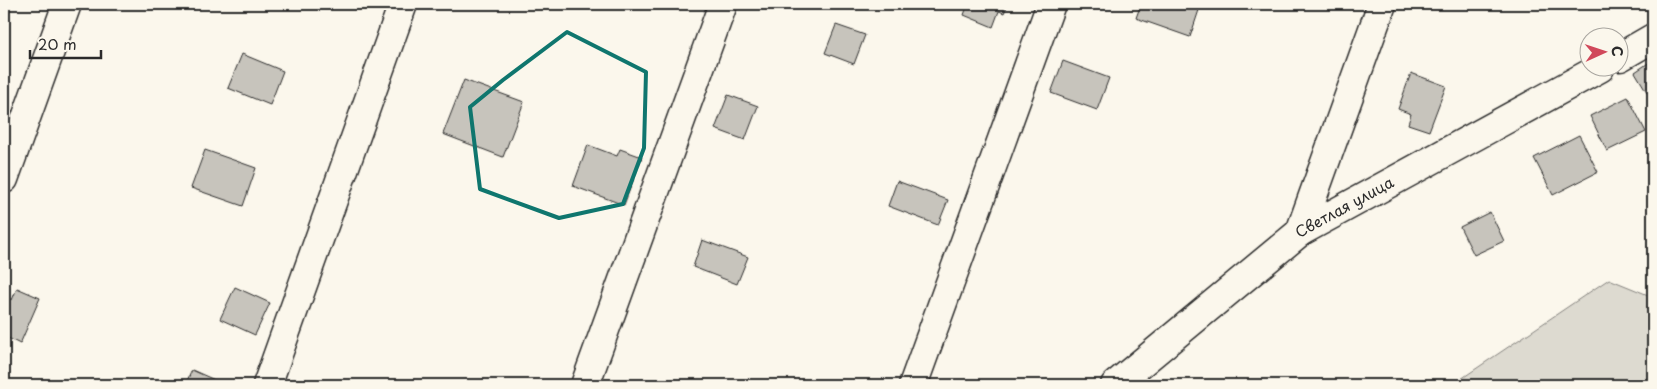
<svg xmlns="http://www.w3.org/2000/svg" width="1657" height="389" font-family="'Playpen Sans',sans-serif">
  <style>
    .green { fill: #dddad0; stroke: #84827e }
    .building { fill: #c7c4bc; stroke: #2b2b2b }
    .lines { fill: none; stroke-linecap: round; stroke-linejoin: round }
    .minor-casing { stroke: #2b2b2b; stroke-width: 31 }
    .minor { stroke: #fbf7ec; stroke-width: 28 }
    .marked { fill: none; stroke: #0f766e; stroke-width: 4; stroke-linejoin: round }
    .labels { text-anchor: middle; stroke-width: 4; stroke-linejoin: round; paint-order: stroke }
    .street-label { font-size: 15px; fill: #2b2b2b; stroke: #fbf7ec }
  </style>
  <rect width="100%" height="100%" fill="#fbf7ec"/>
  <filter id="ink" filterUnits="userSpaceOnUse"><feTurbulence type="fractalNoise" baseFrequency=".02" numOctaves="2"/><feDisplacementMap in="SourceGraphic" scale="10" xChannelSelector="R" yChannelSelector="G"/><feConvolveMatrix kernelMatrix="1 2 1 2 8 2 1 2 1" color-interpolation-filters="sRGB"/></filter>
  <g filter="url(#ink)">
    <polygon class="green" points="1609,279 1653,297 1653,385 1452,385"/>
    <g class="building">
      <polygon points="968,4 1008,4 1004,13 999,11 993,27 964,15"/>
      <polygon points="1141,4 1201,4 1190,37 1136,18"/>
      <polygon points="836,25 865,35 854,64 825,53"/>
      <polygon points="242,54 283,71 270,105 228,88"/>
      <polygon points="1653,60 1653,102 1635,72"/>
      <polygon points="1063,61 1109,78 1097,110 1051,93"/>
      <polygon points="1411,73 1446,86 1429,131 1408,124 1411,114 1398,109"/>
      <polygon points="464,80 524,102 503,157 443,134"/>
      <polygon points="728,95 758,106 745,140 715,129"/>
      <polygon points="1628,97 1646,132 1607,151 1590,116"/>
      <polygon points="1579,135 1598,172 1553,195 1534,158"/>
      <polygon points="588,145 617,156 620,149 642,157 624,205 573,186"/>
      <polygon points="205,150 256,168 243,206 191,188"/>
      <polygon points="897,181 948,200 938,225 888,206"/>
      <polygon points="1490,212 1504,241 1474,255 1460,227"/>
      <polygon points="702,240 748,257 737,284 693,267"/>
      <polygon points="235,287 270,303 255,335 220,319"/>
      <polygon points="17,288 40,298 20,344 4,336 4,296 12,300"/>
      <polygon points="192,370 226,385 185,385"/>
    </g>
    <g class="lines">
      <g class="minor-casing">
        <g id="minor">
          <polyline points="1620,57 1653,38"/>
          <polyline points="4,179 67,4"/>
          <polyline points="1300,232 1382,4"/>
          <polyline points="267,385 403,4"/>
          <polyline points="585,385 723,4"/>
          <polyline points="913,385 1051,4"/>
          <path id="s1" d="M1115,385L1300,232L1600,68"/>
        </g>
      </g>
      <use href="#minor" class="minor"/>
    </g>
  </g>
  <path class="marked" d="M567,32L646,72L644,148L623,204L559,218L480,189L470,107L503,80Z"/>
  <g class="labels">
    <g class="street-label">
      <text dy="5" stroke="none"><textPath href="#s1" startOffset="291">Светлая улица</textPath></text>
    </g>
  </g>
  <rect width="1657" height="389" fill="none" stroke="#fbf7ec" stroke-width="20"/>
  <rect x="10" y="10" width="1637" height="369" fill="none" stroke="#2b2b2b" stroke-width="2" filter="url(#ink)"/>
  <g transform="translate(1604 52) rotate(87)"><circle r="24" fill="#fbf7ec" stroke="#a8a59f"/>
  <path d="M0-4L9 19L0 12L-9 19Z" fill="#d1495b"/>
  <text y="-8" font-size="14" font-weight="bold" text-anchor="middle" fill="#2b2b2b">С</text>
  </g>
  <path d="M30 50v8h71v-8" fill="none" stroke="#2b2b2b" stroke-width="2.5"/>
  <text x="38" y="50" font-size="15" fill="#2b2b2b" stroke="#fbf7ec" stroke-width="4" paint-order="stroke">20 m</text>
</svg>
